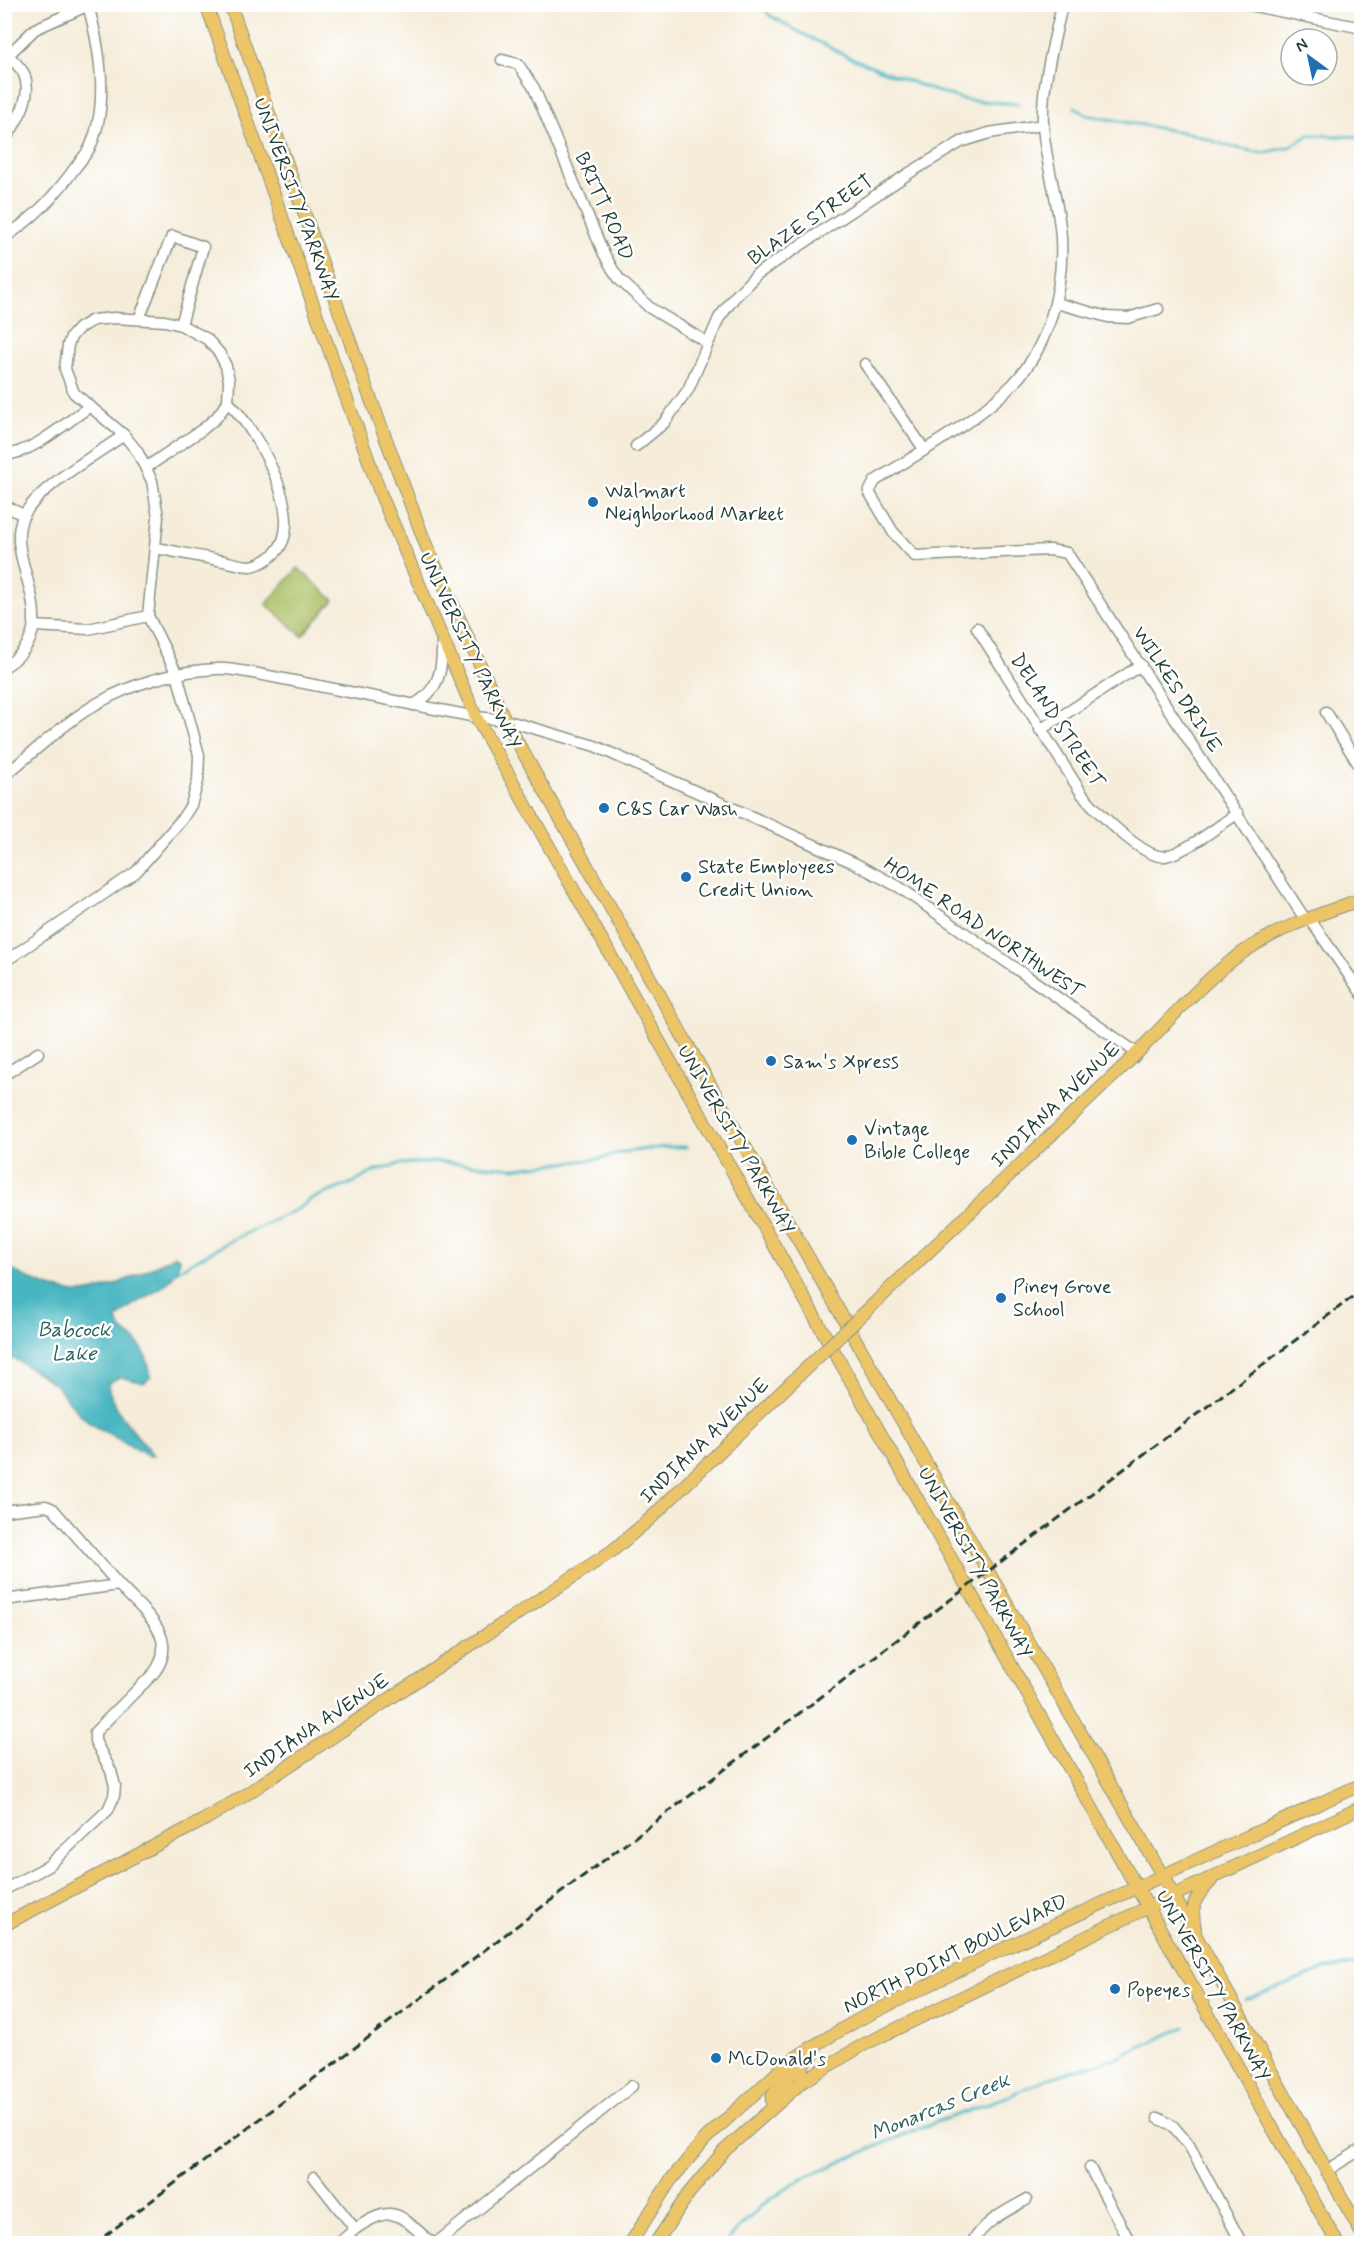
<svg xmlns="http://www.w3.org/2000/svg" width="1366" height="2248" font-family="Mynerve,sans-serif">
  <style>
    .green { fill: #a9bd61; stroke: #647d4a; stroke-width: 1.5 }
    .water { fill: #47b6c1; stroke: #337a7a; stroke-width: 1.5 }
    .lines { fill: none; stroke-linecap: round; stroke-linejoin: round }
    .stream { stroke: #47b6c1; stroke-width: 3 }
    .minor-casing { stroke: #8a9486; stroke-width: 13 }
    .major-casing { stroke: #8a9486; stroke-width: 14 }
    .minor { stroke: #fff; stroke-width: 10 }
    .major { stroke: #edc569; stroke-width: 12 }
    .rail { stroke: #1f3d34; stroke-width: 3; stroke-dasharray: 9 4.5; stroke-linecap: butt }
    .major-bridge-casing { stroke: #8a9486; stroke-width: 14; stroke-linecap: butt }
    .major-bridge { stroke: #edc569; stroke-width: 12 }
    .poi-dot { fill: #1f6fb2; stroke: #fff; stroke-width: 2 }
    .labels { text-anchor: middle; stroke-width: 5; stroke-linejoin: round; paint-order: stroke }
    .street-label { font-size: 20px; fill: #1f3d34; stroke: #fff }
    .poi-label { font-size: 20px; fill: #1f3d34; stroke: #fff; text-anchor: start }
    .water-label { font-size: 21px; font-style: italic; fill: #2b615e; stroke: #fff }
  </style>
  <rect width="100%" height="100%" fill="#fff"/>
  <filter id="ink" filterUnits="userSpaceOnUse"><feTurbulence type="fractalNoise" baseFrequency=".0167" numOctaves="2"/><feDisplacementMap in="SourceGraphic" scale="12" xChannelSelector="R" yChannelSelector="G"/><feConvolveMatrix kernelMatrix="1 2 1 2 8 2 1 2 1" color-interpolation-filters="sRGB"/></filter>
  <filter id="wash" filterUnits="userSpaceOnUse"><feTurbulence type="fractalNoise" baseFrequency=".008" numOctaves="4" result="noise"/><feDisplacementMap in="SourceGraphic" scale="24" xChannelSelector="R" yChannelSelector="G"/><feGaussianBlur stdDeviation="1.35" result="paint"/><feColorMatrix in="noise" values="0 0 0 0 0 0 0 0 0 0 0 0 0 0 0 0 0 1.4 0 .05"/><feComposite in="paint" operator="in"/></filter>
  <g filter="url(#wash)">
    <rect width="100%" height="100%" fill="#f5ecd9"/>
    <polygon class="green" points="298,568 334,600 302,636 266,604"/>
    <path class="water" d="M175,1255L180,1259C172,1295 139,1293 117,1319C119,1331 129,1333 136,1341C146,1351 149,1364 151,1377L144,1383L120,1377L108,1383C109,1407 139,1437 154,1456H148L91,1424L77,1411L55,1384L17,1360L5,1357V1267C27,1277 50,1290 75,1293C100,1296 152,1268 175,1255Z"/>
    <g class="lines">
      <g class="stream">
        <polyline points="763,4 769,15 801,33 849,57 932,90 966,100 1019,104"/>
        <polyline points="1075,107 1086,115 1192,134 1231,147 1263,153 1289,147 1309,135 1362,137"/>
        <polyline points="173,1273 232,1240 298,1209 311,1199 355,1182 373,1172 399,1164 441,1162 515,1168 599,1159 623,1152 666,1147 686,1147"/>
        <polyline points="1246,2000 1326,1969 1362,1964"/>
        <polyline points="724,2244 762,2205 803,2178 917,2129 1006,2097 1046,2079 1122,2057 1124,2054 1185,2027"/>
      </g>
    </g>
  </g>
  <g filter="url(#ink)">
    <g class="lines">
      <g class="minor-casing">
        <g id="minor">
          <path d="M1062,4C1054,44 1041,85 1043,125C1045,163 1059,200 1061,238C1064,292 1047,353 1006,391C969,426 918,453 875,481L869,492L893,532L915,556L1050,550L1067,553L1305,919"/>
          <polyline points="1244,4 1362,28"/>
          <polyline points="4,59 35,29 91,4"/>
          <polyline points="502,60 518,64 534,88 603,252 613,270 620,280 650,308 708,343"/>
          <path d="M4,142C16,122 35,96 23,72C19,66 12,60 8,54"/>
          <path d="M4,238C35,217 54,197 75,168C80,161 88,153 91,145C109,103 100,48 88,5"/>
          <polyline points="1056,303 1108,317 1128,318 1158,309"/>
          <polyline points="139,319 172,236 203,247 181,325"/>
          <polyline points="865,364 924,449"/>
          <polyline points="636,446 664,423 688,390 719,318 734,298 757,274 911,172 961,142 989,133 1043,125"/>
          <path d="M4,455C33,453 65,423 89,407"/>
          <polyline points="4,505 23,515"/>
          <path d="M156,548C178,552 201,557 224,561C232,563 242,566 251,566C259,565 269,559 275,553C309,519 256,429 228,402"/>
          <polyline points="34,626 88,629 148,616"/>
          <path d="M977,628L1082,794C1096,810 1145,861 1166,856C1189,850 1217,827 1238,813"/>
          <path d="M4,667C72,626 0,558 24,515C41,485 96,455 124,435"/>
          <path d="M413,705C440,691 443,668 442,640"/>
          <polyline points="1326,712 1362,770"/>
          <polyline points="1040,730 1141,665"/>
          <path d="M4,776C35,751 64,723 98,703C133,683 176,671 216,669C227,668 238,671 248,672L476,717L505,720L595,746L854,863L899,887L1137,1053"/>
          <polyline points="1309,918 1362,994"/>
          <polyline points="4,962 136,872 182,819 191,805 198,781 199,755 177,674 148,616 158,517 152,481 137,451 124,435 74,393 65,369 68,345 71,337 79,328 93,320 114,318 165,321 181,325 207,339 220,354 226,366 229,381 228,402 216,418 203,429 147,467"/>
          <polyline points="4,1075 38,1053"/>
          <polyline points="4,1511 46,1506 53,1509 119,1585"/>
          <path d="M4,1600L119,1585C143,1611 182,1638 153,1674L95,1732V1741L111,1771L115,1786L114,1796L108,1810L48,1866L4,1890"/>
          <polyline points="1158,2118 1173,2126 1189,2145 1242,2244"/>
          <polyline points="1090,2168 1131,2244"/>
          <polyline points="1326,2171 1362,2149"/>
          <path d="M314,2177L355,2229C397,2201 399,2216 433,2244"/>
          <polyline points="4,2241 6,2244"/>
          <polyline points="338,2244 355,2229"/>
          <polyline points="435,2244 632,2086"/>
          <path d="M971,2244C985,2221 1004,2212 1026,2200"/>
        </g>
      </g>
      <g class="major-casing">
        <g id="major">
          <polyline points="206,4 381,495 476,717 1338,2244"/>
          <polyline points="230,4 367,389 426,545 505,720 748,1152 1162,1875 1362,2234"/>
          <path d="M880,1298C962,1220 1044,1141 1127,1063C1165,1026 1198,984 1242,953C1278,928 1320,914 1362,899"/>
          <polyline points="4,1925 204,1820 242,1797 612,1551 651,1518 798,1376"/>
          <path d="M1195,1929C1190,1905 1195,1897 1211,1881"/>
          <path d="M803,2081C799,2067 803,2061 814,2053"/>
          <path d="M773,2106C768,2091 783,2086 791,2075L789,2062"/>
          <polyline points="630,2244 670,2181 705,2139 789,2062 822,2041 858,2020 992,1954 1362,1784"/>
          <polyline points="655,2244 689,2193 724,2151 803,2081 863,2045 1134,1914 1362,1807"/>
        </g>
      </g>
      <use href="#minor" class="minor"/>
      <use href="#major" class="major"/>
      <polyline class="rail" points="94,2244 1362,1290"/>
      <g class="major-bridge-casing">
        <polyline id="major-bridge" points="798,1376 880,1298"/>
      </g>
      <use href="#major-bridge" class="major-bridge"/>
    </g>
  </g>
  <g class="poi-dot">
    <circle cx="593" cy="502" r="6"/>
    <circle cx="604" cy="808" r="6"/>
    <circle cx="686" cy="877" r="6"/>
    <circle cx="771" cy="1061" r="6"/>
    <circle cx="852" cy="1140" r="6"/>
    <circle cx="1001" cy="1298" r="6"/>
    <circle cx="1115" cy="1989" r="6"/>
    <circle cx="716" cy="2058" r="6"/>
  </g>
  <g class="labels">
    <g class="street-label">
      <text transform="translate(297 199) rotate(70)" y="7">UNIVERSITY PARKWAY</text>
      <text transform="translate(605 206) rotate(66)" y="7">BRITT ROAD</text>
      <text transform="translate(810 219) rotate(-34)" y="7">BLAZE STREET</text>
      <text transform="translate(471 650) rotate(65)" y="7">UNIVERSITY PARKWAY</text>
      <text transform="translate(1178 689) rotate(57)" y="7">WILKES DRIVE</text>
      <text transform="translate(1058 720) rotate(57)" y="7">DELAND STREET</text>
      <text transform="translate(984 927) rotate(34)" y="7">HOME ROAD NORTHWEST</text>
      <text transform="translate(1055 1104) rotate(-44)" y="7">INDIANA AVENUE</text>
      <text transform="translate(737 1139) rotate(60)" y="7">UNIVERSITY PARKWAY</text>
      <text transform="translate(704 1440) rotate(-44)" y="7">INDIANA AVENUE</text>
      <text transform="translate(976 1562) rotate(61)" y="7">UNIVERSITY PARKWAY</text>
      <text transform="translate(316 1725) rotate(-34)" y="7">INDIANA AVENUE</text>
      <text transform="translate(955 1953) rotate(-26)" y="7">NORTH POINT BOULEVARD</text>
      <text transform="translate(1214 1985) rotate(61)" y="7">UNIVERSITY PARKWAY</text>
    </g>
    <g class="poi-label">
      <text x="605" y="497">Walmart<tspan x="605" dy="23">Neighborhood Market</tspan></text>
      <text x="616" y="815">C&amp;S Car Wash</text>
      <text x="698" y="873">State Employees<tspan x="698" dy="23">Credit Union</tspan></text>
      <text x="783" y="1068">Sam's Xpress</text>
      <text x="864" y="1135">Vintage<tspan x="864" dy="23">Bible College</tspan></text>
      <text x="1013" y="1293">Piney Grove<tspan x="1013" dy="23">School</tspan></text>
      <text x="1127" y="1996">Popeyes</text>
      <text x="728" y="2065">McDonald's</text>
    </g>
    <g class="water-label">
      <text x="74" y="1336">Babcock<tspan x="74" dy="24">Lake</tspan></text>
      <text transform="translate(940 2106) rotate(-22)" y="7">Monarcas Creek</text>
    </g>
  </g>
  <rect width="1366" height="2248" fill="none" stroke="#fff" stroke-width="24"/>
  <g transform="translate(1309 57) rotate(327)"><circle r="28" fill="#ffffff" stroke="#a5b1ae" stroke-width="1.5"/>
  <path d="M0-4.5L10 22L0 15L-10 22Z" fill="#1f6fb2"/>
  <text y="-9" font-size="16" font-weight="bold" text-anchor="middle" fill="#1f3d34">N</text>
  </g>
</svg>
